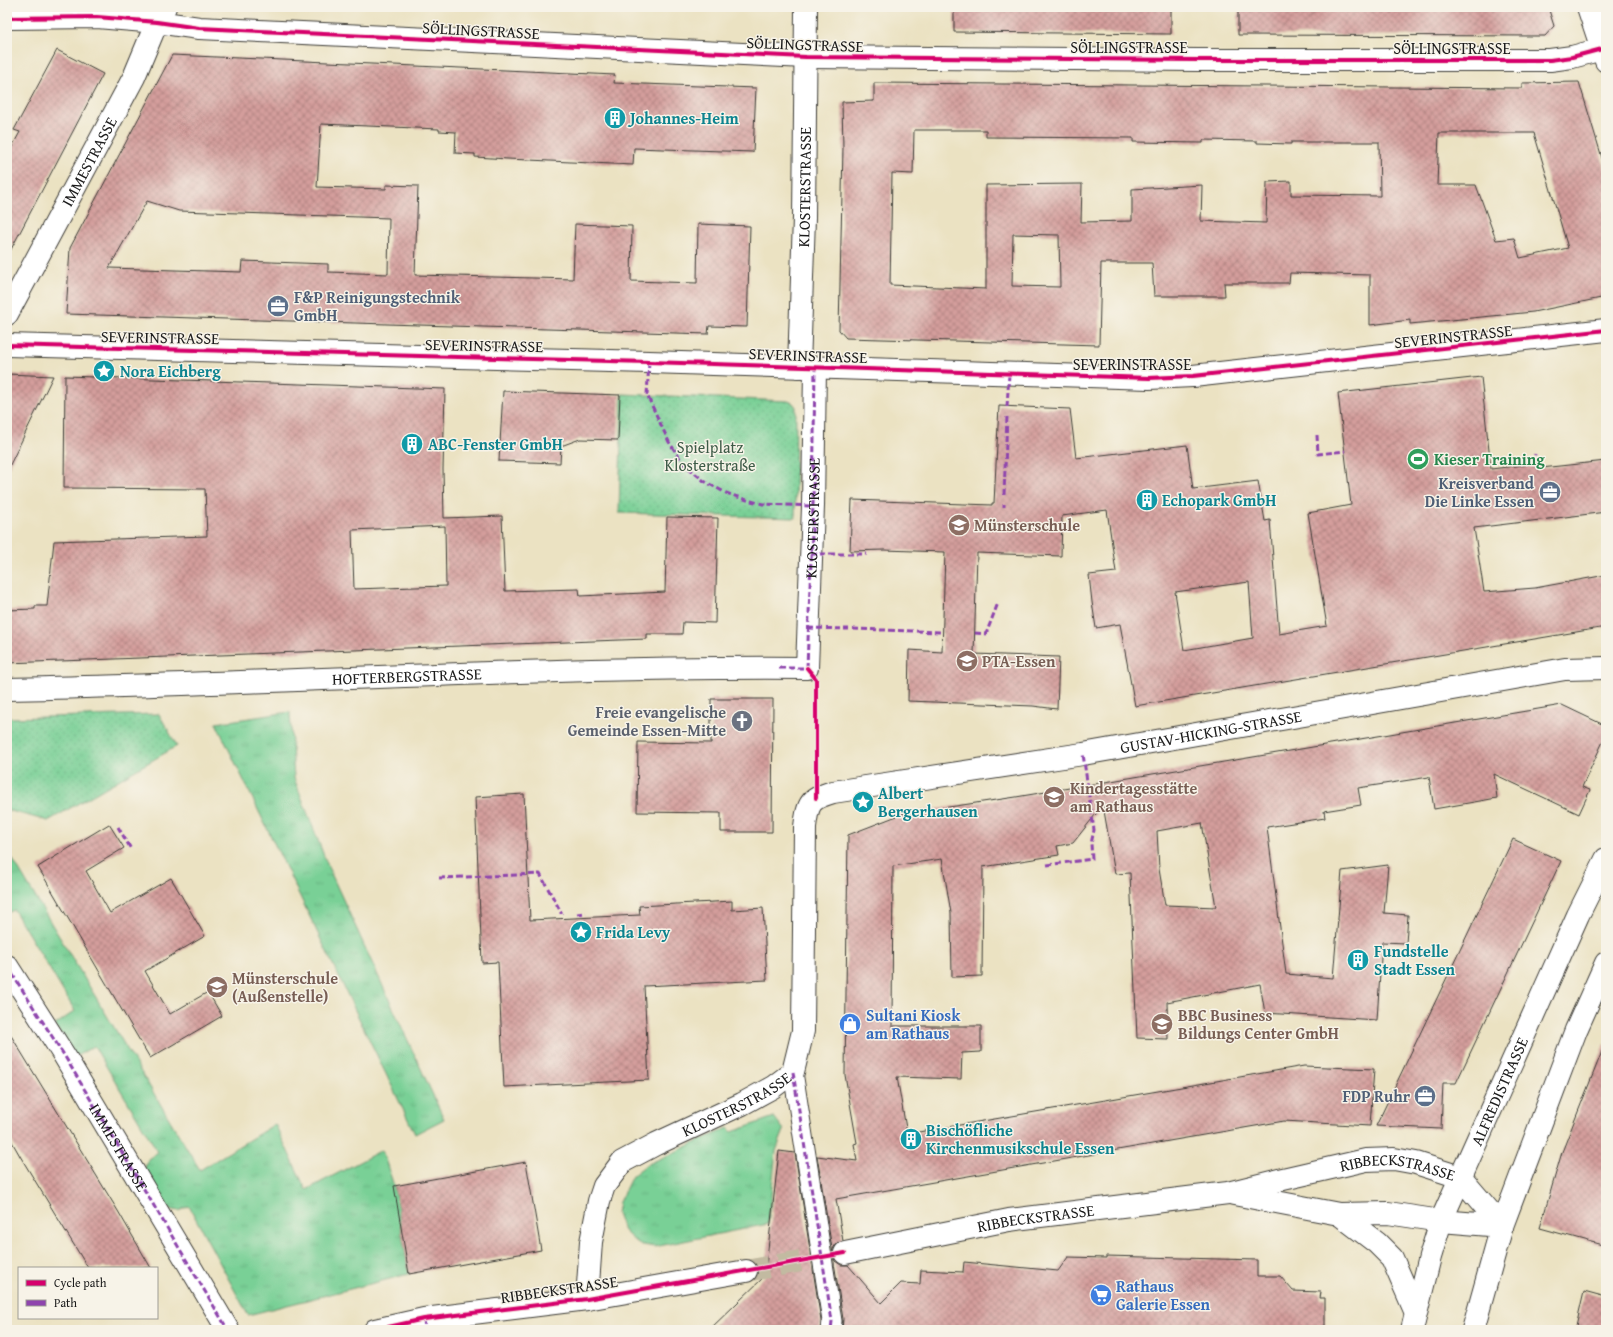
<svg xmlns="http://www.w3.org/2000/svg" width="1613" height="1337" font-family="'Gentium Book Plus',serif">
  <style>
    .grass { fill: url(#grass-tufts); stroke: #4a7659 }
    .park { fill: url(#park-dots); stroke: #4a7659 }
    .building { fill: url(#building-cross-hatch); fill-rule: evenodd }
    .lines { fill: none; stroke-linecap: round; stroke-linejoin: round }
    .tertiary-tunnel { stroke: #c2baa1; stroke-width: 22; stroke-dasharray: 22 11; stroke-linecap: butt }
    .pedestrian-casing { stroke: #3b3a35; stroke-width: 21 }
    .minor-casing { stroke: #3b3a35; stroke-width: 24 }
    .tertiary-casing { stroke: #3b3a35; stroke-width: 24 }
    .pedestrian { stroke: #fff; stroke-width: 19 }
    .minor { stroke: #fff; stroke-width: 22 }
    .tertiary { stroke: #fff; stroke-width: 22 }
    .quiet { stroke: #8e44ad; stroke-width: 3; stroke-dasharray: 6 3; stroke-linecap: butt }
    .cycleway-casing { stroke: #f7f3e8; stroke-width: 6 }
    .cycleway { stroke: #d6006c; stroke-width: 4 }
    .labels { text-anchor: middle; stroke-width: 3; stroke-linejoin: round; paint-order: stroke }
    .street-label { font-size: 16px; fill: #1c1c1c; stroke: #f7f3e8 }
    .culture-label { font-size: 16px; font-weight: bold; fill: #0d838f; stroke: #f7f3e8; text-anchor: start }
    .service-label { font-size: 16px; font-weight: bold; fill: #4e5e75; stroke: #f7f3e8; text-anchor: end }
    .park-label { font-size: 16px; fill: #3d5b47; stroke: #f7f3e8 }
    .leisure-label { font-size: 16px; font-weight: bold; fill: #27864d; stroke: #f7f3e8; text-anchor: start }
    .education-label { font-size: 16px; font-weight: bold; fill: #785e54; stroke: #f7f3e8; text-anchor: start }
    .worship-label { font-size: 16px; font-weight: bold; fill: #5b616d; stroke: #f7f3e8; text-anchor: end }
    .shop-label { font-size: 16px; font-weight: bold; fill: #366cbe; stroke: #f7f3e8; text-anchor: start }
  </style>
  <defs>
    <pattern id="grass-tufts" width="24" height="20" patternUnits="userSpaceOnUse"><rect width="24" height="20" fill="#79d096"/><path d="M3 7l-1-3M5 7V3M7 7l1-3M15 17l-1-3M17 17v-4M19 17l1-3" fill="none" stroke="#68b281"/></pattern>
    <pattern id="park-dots" width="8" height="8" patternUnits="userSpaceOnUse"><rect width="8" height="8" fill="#79d096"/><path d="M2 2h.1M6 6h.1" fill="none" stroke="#68b281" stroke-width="1.8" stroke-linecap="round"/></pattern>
    <pattern id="building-cross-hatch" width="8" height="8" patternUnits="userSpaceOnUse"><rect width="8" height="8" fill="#d49e9c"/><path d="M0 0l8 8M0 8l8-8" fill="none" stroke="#ab807e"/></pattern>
  </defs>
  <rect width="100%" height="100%" fill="#f7f3e8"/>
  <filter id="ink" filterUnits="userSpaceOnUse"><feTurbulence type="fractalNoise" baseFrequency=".025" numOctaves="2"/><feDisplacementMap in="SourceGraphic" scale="8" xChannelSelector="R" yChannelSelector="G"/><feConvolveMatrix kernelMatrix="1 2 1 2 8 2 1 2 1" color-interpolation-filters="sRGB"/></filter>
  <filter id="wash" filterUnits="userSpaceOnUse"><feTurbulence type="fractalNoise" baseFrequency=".012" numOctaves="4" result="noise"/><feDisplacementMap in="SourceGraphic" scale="16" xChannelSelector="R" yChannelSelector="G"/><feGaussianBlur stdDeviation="0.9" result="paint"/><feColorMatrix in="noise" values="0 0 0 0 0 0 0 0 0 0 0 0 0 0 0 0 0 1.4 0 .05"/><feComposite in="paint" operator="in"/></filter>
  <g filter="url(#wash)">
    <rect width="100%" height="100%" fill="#ebe2c2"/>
    <g class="grass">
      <polygon points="290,712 294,778 329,869 444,1119 415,1134 216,723"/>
      <polygon points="7,850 200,1170 275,1124 306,1190 382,1150 394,1186 409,1274 248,1315 189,1206 179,1211 165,1208 143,1173 148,1159 158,1152 94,1046 75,1057 55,1025 75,1011 14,910 7,913"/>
      <polygon points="774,1117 784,1130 776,1151 768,1224 654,1247 638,1244 624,1231 617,1214 619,1202 632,1176 646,1165 728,1128 732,1132"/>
    </g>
    <g class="park">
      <polygon points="622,394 788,401 793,403 796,407 795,518 619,513"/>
      <polygon points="159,714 177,746 48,821 7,810 7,718"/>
    </g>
    <g id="blocks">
      <g class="building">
        <polygon points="954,7 1171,7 1171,34 954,32"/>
        <polygon points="1238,7 1548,7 1554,26 1545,36 1238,35"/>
        <polygon points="57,50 103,74 7,257 7,156 20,132 14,130"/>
        <path d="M172,55L615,75L614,83L756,88L753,152L634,148L633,165L508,159L475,157V154L455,153L456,132L439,131V129L321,124L317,187L386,189V185L418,186L415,275L573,279L575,224L632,226L631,281L697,283L698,224L750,226L747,327L709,326L708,334L66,314L70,248ZM147,201L179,211L389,218L388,274L328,272V264L242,261L241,272L109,268Z"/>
        <path d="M1579,82L1606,171V297L1533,312L1410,324V320L1370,325V275L1290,273L1289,283H1224L1225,296H1154L1152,263H1101L1099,345L846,338L839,330L843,148L842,102L874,101V83L1522,88V83ZM914,130H986V137L1133,138V142L1203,143V140L1257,141V143L1291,144V142H1379L1380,196L1291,195V181L1267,182L1266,223L1201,221L1202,185L1132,189V221L1081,222L1082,184L986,185V289L890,285L892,173L913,174ZM1439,133H1534L1568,248L1520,258L1514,238L1496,240L1476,185H1437ZM1013,234L1059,235L1060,287L1012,286Z"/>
        <polygon points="7,374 53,376 7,471"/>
        <path d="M65,376L445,389L443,469L444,518L502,516L505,591L579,589L580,596L665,592L667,517L718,518L715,623L683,622L682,634H647V639L7,663V610L35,609V606H47L54,541L207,536L205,489L64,488ZM445,526L446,586L354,589L352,530Z"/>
        <path d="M1481,377L1491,469L1540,463L1541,468L1606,461V512L1474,528L1484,592L1535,588L1606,575V627L1135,706L1120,624L1096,628L1092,602L1089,575L1116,572L1107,510L1062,516L1061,556L977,553L974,654L1059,657L1057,709L1033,706L908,701L909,650L942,652L945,552L884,550L850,551L852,500L992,505V503H994L999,406L1070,409L1076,458L1187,445L1193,489L1258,481L1265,521L1270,520L1279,634L1327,626L1308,513L1351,505L1338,393ZM1249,582L1253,638L1184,650L1175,592Z"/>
        <polygon points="503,391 620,395 618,440 580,439 561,446 560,463 499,461"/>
        <polygon points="711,699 773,699 772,832 721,832 721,813 637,812 638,742 711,743"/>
        <path d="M1562,705L1606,726V735L1582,787L1590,790L1579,814L1494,774L1497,798L1434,809L1429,777L1358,788L1361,805L1324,811L1325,818L1267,827L1286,974L1333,978L1342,871L1388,865L1384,913L1408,915L1406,943L1382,942L1377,1020L1265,1013L1260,984L1167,1002L1168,1039L1137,1038L1130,873L1115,874L1103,805L1073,843L1057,846L1059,855L983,867L982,976L952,977L951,913L942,859L893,866L892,1026H981V1052L962,1053L961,1079L897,1077L907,1134L1304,1066L1374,1069L1370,1126L1284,1121L836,1199L843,1241L836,1244L833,1249V1255L817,1156L857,1161L854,1144L857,1143L845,1075L848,835L902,814L1016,797ZM1202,823L1216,907L1165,905L1159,869L1157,831Z"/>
        <polygon points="524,794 530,920 640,915 639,906 732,901 732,910 763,908 767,980 644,986 649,1080 504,1087 498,962 482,963 475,797"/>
        <polygon points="109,824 124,848 86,871 110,913 171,878 205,936 145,971 170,1014 208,992 222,1016 150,1058 38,867"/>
        <polygon points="1513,839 1561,861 1456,1083 1443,1083 1441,1129 1376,1126"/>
        <polygon points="7,1029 118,1211 151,1268 88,1268 20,1156 7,1133"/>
        <polygon points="1605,1044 1606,1044 1606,1246 1540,1228 1562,1152"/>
        <polygon points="779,1151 795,1153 821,1321 820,1330 709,1330 765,1276"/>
        <polygon points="526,1162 541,1250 409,1274 394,1186"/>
        <polygon points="833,1256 835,1261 841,1265 848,1265 881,1303 901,1283 920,1284 921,1270 963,1272 964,1262 1058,1271 1068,1257 1106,1258 1106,1256 1257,1260 1257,1276 1280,1276 1293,1291 1321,1292 1320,1298 1325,1298 1325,1330 842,1330 843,1319"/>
        <polygon points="1584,1291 1606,1297 1606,1330 1575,1330"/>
      </g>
    </g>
  </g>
  <g filter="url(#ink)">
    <use href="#blocks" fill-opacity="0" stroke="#3b3a35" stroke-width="1"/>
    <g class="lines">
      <polyline class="tertiary-tunnel" points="746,1271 845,1253"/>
      <g class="pedestrian-casing">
        <polyline id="pedestrian" points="793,1072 832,1321 831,1330"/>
      </g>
      <g class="minor-casing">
        <g id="minor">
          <polyline points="7,18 97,17 157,22 199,28 806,57 1197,60 1550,60 1572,57 1602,49"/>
          <path id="s1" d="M7,314L134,77L157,22L165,7"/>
          <polyline points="7,345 649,362 1149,378 1193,376 1606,330"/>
          <path id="s2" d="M799,367L804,218L806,7"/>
          <path id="s3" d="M7,689C274,684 540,666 807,668L813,506L815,368"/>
          <polyline points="7,966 64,1055 228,1330"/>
          <path id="s4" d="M587,1299L591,1242L599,1201L604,1186L622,1162L656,1144L742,1104L773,1087L793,1072L803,1031L805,827C808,802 810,799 833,792L1083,754L1565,669L1606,668"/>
        </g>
      </g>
      <g class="tertiary-casing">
        <g id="tertiary">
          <polyline points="1588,7 1606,61"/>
          <polyline points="1234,1194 1339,1214 1388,1213 1441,1221 1502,1226"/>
          <polyline points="1339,1214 1377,1243 1392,1258 1416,1313"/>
          <path id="s5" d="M845,1253L1009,1220L1228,1193L1283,1179L1366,1160L1394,1159L1416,1163L1460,1177L1502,1226"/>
          <polyline points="375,1330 424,1319 587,1299 746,1271"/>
          <path id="s6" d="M1412,1330L1430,1257L1441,1221L1578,915L1606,859"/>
          <polyline points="1473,1330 1502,1226 1576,1030 1606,963"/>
        </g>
      </g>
      <use href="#pedestrian" class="pedestrian"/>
      <use href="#minor" class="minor"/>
      <use href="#tertiary" class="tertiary"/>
      <g class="quiet">
        <polyline points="649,362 647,395 669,442 683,463 704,481 726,493 747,500 763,504 813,506"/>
        <polyline points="1007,407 1009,374"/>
        <polyline points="1317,435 1318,454 1345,451"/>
        <polyline points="1533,464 1535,454"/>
        <polyline points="1004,495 1007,416"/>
        <polyline points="1004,504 1004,507"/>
        <polyline points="811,554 867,554"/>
        <polyline points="808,628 849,629"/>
        <polyline points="853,629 942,632"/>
        <polyline points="975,633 986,634 998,603"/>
        <polyline points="779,668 807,668"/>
        <path id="s7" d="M807,668L813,506L815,368"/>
        <polyline points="118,827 131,849"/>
        <polyline points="1047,865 1092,859 1091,844 1094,830 1083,754"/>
        <polyline points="439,878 540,874 561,912 561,914"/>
        <polyline points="577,914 586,913"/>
        <path id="s8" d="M7,966L64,1055L228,1330"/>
        <polyline points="793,1072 832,1321 831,1330"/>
        <polyline points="424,1319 425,1330"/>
      </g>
      <g class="cycleway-casing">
        <g id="cycleway">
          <polyline points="7,18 97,17 157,22 199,28 806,57 1197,60 1550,60 1572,57 1602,49"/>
          <polyline points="7,345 649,362 1149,378 1193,376 1606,330"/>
          <polyline points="807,668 816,679 816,798"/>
          <polyline points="375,1330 424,1319 587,1299 845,1253"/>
        </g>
      </g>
      <use href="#cycleway" class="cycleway"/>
    </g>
  </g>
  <defs>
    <g id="building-disc" transform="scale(1.15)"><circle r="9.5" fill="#0f9aa8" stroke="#f7f3e8"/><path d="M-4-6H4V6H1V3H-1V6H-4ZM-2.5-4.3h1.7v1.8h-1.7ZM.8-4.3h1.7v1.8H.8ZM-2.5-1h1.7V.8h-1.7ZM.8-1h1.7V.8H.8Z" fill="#fff"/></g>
    <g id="office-disc" transform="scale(1.15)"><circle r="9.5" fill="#5c6f8a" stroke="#f7f3e8"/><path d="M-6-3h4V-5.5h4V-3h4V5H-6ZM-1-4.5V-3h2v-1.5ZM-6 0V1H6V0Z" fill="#fff"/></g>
    <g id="sight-disc" transform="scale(1.15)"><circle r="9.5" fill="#0f9aa8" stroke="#f7f3e8"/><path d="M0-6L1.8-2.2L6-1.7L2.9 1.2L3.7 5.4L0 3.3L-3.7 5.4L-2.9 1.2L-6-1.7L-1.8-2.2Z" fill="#fff"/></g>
    <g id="stadium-disc" transform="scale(1.15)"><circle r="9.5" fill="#2e9e5b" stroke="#f7f3e8"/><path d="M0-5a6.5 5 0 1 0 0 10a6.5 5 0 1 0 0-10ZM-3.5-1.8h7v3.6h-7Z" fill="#fff"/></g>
    <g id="school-disc" transform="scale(1.15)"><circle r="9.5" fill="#8d6e63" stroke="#f7f3e8"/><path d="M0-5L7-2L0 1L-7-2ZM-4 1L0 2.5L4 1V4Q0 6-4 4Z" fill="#fff"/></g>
    <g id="church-disc" transform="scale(1.15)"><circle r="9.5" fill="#6b7280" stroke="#f7f3e8"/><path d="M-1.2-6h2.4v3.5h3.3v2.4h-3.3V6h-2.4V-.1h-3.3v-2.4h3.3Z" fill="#fff"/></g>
    <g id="shop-disc" transform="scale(1.15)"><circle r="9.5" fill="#3f7fe0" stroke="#f7f3e8"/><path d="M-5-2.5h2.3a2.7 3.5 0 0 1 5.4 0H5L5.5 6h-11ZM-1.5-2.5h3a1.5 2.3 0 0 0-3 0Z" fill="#fff"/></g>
    <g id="university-disc" transform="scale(1.15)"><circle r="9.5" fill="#8d6e63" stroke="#f7f3e8"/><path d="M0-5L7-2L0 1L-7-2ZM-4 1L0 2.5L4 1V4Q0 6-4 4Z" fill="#fff"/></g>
    <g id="supermarket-disc" transform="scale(1.15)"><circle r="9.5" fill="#3f7fe0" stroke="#f7f3e8"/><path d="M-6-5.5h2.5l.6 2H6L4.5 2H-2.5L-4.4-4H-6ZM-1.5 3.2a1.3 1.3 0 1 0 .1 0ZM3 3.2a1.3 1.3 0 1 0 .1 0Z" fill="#fff"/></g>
  </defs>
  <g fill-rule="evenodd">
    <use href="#building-disc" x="615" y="118"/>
    <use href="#office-disc" x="278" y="306"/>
    <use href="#sight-disc" x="104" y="371"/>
    <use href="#building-disc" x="412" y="444"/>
    <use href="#stadium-disc" x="1418" y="459"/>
    <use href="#office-disc" x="1550" y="492"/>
    <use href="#building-disc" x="1147" y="500"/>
    <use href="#school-disc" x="959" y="525"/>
    <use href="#school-disc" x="967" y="661"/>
    <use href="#church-disc" x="742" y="721"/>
    <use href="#school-disc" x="1054" y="797"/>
    <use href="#sight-disc" x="863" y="802"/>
    <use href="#sight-disc" x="581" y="932"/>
    <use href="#building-disc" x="1358" y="960"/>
    <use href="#school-disc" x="217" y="987"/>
    <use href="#shop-disc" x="850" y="1024"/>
    <use href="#university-disc" x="1162" y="1024"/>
    <use href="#office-disc" x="1425" y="1096"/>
    <use href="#building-disc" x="911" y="1139"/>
    <use href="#supermarket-disc" x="1101" y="1295"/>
  </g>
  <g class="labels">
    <g class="street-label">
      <text transform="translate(481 30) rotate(3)" y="6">SÖLLINGSTRASSE</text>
      <text transform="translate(805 44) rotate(2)" y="6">SÖLLINGSTRASSE</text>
      <text x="1129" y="53">SÖLLINGSTRASSE</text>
      <text x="1452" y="54">SÖLLINGSTRASSE</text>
      <text dy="6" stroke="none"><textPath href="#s1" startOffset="173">IMMESTRASSE</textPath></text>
      <text dy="6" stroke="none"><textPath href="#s2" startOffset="180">KLOSTERSTRASSE</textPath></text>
      <text transform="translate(1453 336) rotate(-6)" y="6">SEVERINSTRASSE</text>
      <text transform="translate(160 337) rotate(1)" y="6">SEVERINSTRASSE</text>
      <text transform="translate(484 345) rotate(1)" y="6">SEVERINSTRASSE</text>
      <text transform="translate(808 355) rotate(2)" y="6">SEVERINSTRASSE</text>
      <text x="1132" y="370">SEVERINSTRASSE</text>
      <text dy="6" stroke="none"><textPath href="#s7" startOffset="150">KLOSTERSTRASSE</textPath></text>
      <text dy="6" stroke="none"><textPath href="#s3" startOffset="400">HOFTERBERGSTRASSE</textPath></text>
      <text dy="6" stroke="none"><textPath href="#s4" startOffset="1017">GUSTAV-HICKING-STRASSE</textPath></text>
      <text dy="6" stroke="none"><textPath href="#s6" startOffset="255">ALFREDISTRASSE</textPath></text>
      <text dy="6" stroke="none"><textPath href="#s4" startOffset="273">KLOSTERSTRASSE</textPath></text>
      <text dy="6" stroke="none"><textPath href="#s8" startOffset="213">IMMESTRASSE</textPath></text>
      <text dy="6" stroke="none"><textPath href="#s5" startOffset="562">RIBBECKSTRASSE</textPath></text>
      <text dy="6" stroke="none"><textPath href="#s5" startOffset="194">RIBBECKSTRASSE</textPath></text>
      <text transform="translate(559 1289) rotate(-8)" y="6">RIBBECKSTRASSE</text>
    </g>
    <g class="culture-label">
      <text x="630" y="124">Johannes-Heim</text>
      <text x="120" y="377">Nora Eichberg</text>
      <text x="428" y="450">ABC-Fenster GmbH</text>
      <text x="1162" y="506">Echopark GmbH</text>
      <text x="878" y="799">Albert<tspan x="878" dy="18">Bergerhausen</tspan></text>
      <text x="596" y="938">Frida Levy</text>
      <text x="1374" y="957">Fundstelle<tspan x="1374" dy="18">Stadt Essen</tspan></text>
      <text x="926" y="1136">Bischöfliche<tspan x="926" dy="18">Kirchenmusikschule Essen</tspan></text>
    </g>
    <g class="service-label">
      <text x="294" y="303" text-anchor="start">F&amp;P Reinigungstechnik<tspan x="294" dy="18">GmbH</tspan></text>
      <text x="1534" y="489">Kreisverband<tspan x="1534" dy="18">Die Linke Essen</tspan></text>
      <text x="1410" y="1102">FDP Ruhr</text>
    </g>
    <g class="park-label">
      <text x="710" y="453">Spielplatz<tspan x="710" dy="18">Klosterstraße</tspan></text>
    </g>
    <g class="leisure-label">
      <text x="1434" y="465">Kieser Training</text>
    </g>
    <g class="education-label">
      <text x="974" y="531">Münsterschule</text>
      <text x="982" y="667">PTA-Essen</text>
      <text x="1070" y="794">Kindertagesstätte<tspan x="1070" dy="18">am Rathaus</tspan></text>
      <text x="232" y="984">Münsterschule<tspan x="232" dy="18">(Außenstelle)</tspan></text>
      <text x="1178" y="1021">BBC Business<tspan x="1178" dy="18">Bildungs Center GmbH</tspan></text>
    </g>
    <g class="worship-label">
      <text x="726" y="718">Freie evangelische<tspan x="726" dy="18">Gemeinde Essen-Mitte</tspan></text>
    </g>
    <g class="shop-label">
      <text x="866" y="1021">Sultani Kiosk<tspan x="866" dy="18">am Rathaus</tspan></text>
      <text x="1116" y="1292">Rathaus<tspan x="1116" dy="18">Galerie Essen</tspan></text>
    </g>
  </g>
  <rect width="1613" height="1337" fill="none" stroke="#f7f3e8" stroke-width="24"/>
  <rect x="18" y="1267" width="140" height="52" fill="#f7f3e8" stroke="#9f9d96"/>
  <rect x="26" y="1280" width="20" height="6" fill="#d6006c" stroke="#9f9d96"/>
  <text x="54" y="1287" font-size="12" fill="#1c1c1c">Cycle path</text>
  <rect x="26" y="1300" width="20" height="6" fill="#8e44ad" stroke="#9f9d96"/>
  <text x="54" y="1307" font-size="12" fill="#1c1c1c">Path</text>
</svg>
